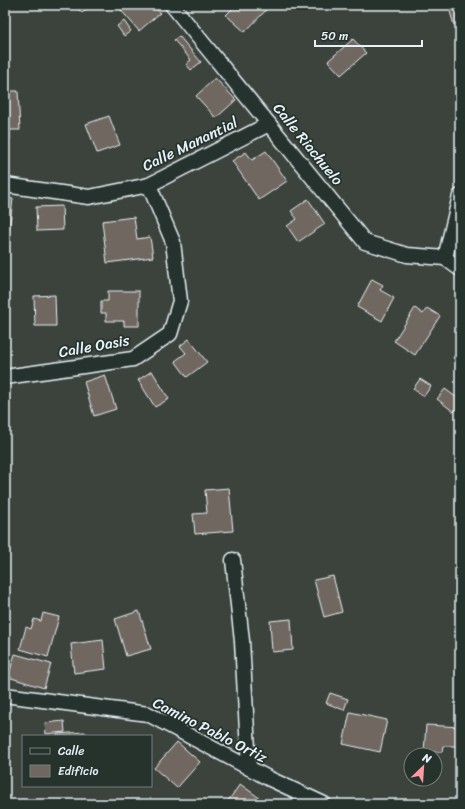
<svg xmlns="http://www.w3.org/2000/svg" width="465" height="809" font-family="Sriracha,sans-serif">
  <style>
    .building { fill: #706760; stroke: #e8f1f8 }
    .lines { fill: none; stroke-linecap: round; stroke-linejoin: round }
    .minor-casing { stroke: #e8f1f8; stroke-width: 17 }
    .minor { stroke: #26332d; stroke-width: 14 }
    .labels { text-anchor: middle; stroke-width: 3.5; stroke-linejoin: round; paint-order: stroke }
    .street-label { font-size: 15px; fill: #e8f1f8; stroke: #26332d }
  </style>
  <rect width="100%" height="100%" fill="#3c433c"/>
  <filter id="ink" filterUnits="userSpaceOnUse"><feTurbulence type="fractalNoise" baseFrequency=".025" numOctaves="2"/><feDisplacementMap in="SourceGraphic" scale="8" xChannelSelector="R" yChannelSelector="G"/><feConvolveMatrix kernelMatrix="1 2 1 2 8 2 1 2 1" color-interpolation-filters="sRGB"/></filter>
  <g filter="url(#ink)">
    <g class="building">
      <polygon points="74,5 90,5 82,13"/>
      <polygon points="125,5 154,5 160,13 139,31 120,9"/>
      <polygon points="236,5 265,5 268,8 245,32 226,15"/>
      <polygon points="448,5 460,5 460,24 454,25"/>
      <polygon points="124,21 131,31 124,36 117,26"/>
      <polygon points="179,36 201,62 191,70 186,64 191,60 174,40"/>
      <polygon points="353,39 366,53 341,75 328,61"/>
      <polygon points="215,78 236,100 216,118 196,96"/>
      <polygon points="5,91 18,91 20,130 10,130 10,139 5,140"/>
      <polygon points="109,116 120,145 97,153 86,124"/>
      <polygon points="266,151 287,181 259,200 232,161 246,152 252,160"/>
      <polygon points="5,198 13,199 9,231 5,230"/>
      <polygon points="308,199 325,224 298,242 287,226 297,219 291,211"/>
      <polygon points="62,206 63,230 37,231 36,207"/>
      <polygon points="134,217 137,239 150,237 153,257 107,263 102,221"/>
      <polygon points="372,279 383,285 380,290 394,298 382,321 357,307"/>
      <polygon points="108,291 139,291 139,326 124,326 124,321 106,321 106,313 101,313 101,301 108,301"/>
      <polygon points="55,295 56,326 35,326 34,296"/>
      <polygon points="415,308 423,314 427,308 440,316 415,355 394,341"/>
      <polygon points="189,339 207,362 187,377 175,361 186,353 180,346"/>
      <polygon points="460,347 460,363 453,358"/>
      <polygon points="152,371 169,399 155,407 138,380"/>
      <polygon points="105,375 116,409 94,416 84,382"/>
      <polygon points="420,379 431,386 424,396 413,389"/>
      <polygon points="445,389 460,400 460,405 454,412 437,399"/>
      <polygon points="229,488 233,531 195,534 193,514 207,513 205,490"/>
      <polygon points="333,576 342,612 324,617 314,580"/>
      <polygon points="139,611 151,649 126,656 115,619"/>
      <polygon points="43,613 59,617 48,657 20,649 26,627 31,629 34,619 41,621"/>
      <polygon points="291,619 293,650 272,652 270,621"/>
      <polygon points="103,640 106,669 74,673 71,644"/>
      <polygon points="15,654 51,664 44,688 8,677"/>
      <polygon points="330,693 348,699 344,710 326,703"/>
      <polygon points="350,712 387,720 380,752 343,744"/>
      <polygon points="64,721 65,732 46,734 45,723"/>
      <polygon points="426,725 460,727 460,746 443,746 442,752 424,752"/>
      <polygon points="85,732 86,736 57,736 57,734"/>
      <polygon points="177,742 200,762 177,788 154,768"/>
      <polygon points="240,784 265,802 264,804 226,804"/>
    </g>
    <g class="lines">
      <g class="minor-casing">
        <g id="minor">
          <polyline points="172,5 365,242 407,255 445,258"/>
          <polyline points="5,185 89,197 149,185 269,124"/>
          <polyline points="445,258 460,196"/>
          <polyline points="445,258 460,269"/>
          <polyline points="5,377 133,359 170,334 180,301 173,242 149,185"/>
          <polyline points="233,560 242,641 249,768"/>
          <polyline points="5,695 148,714 270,779 324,804"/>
        </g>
      </g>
      <use href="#minor" class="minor"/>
    </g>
  </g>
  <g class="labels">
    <g class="street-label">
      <text transform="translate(190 144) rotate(-26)" y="5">Calle Manantial</text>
      <text transform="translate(308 144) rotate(51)" y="5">Calle Riachuelo</text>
      <text transform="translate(94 346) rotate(-10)" y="5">Calle Oasis</text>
      <text transform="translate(210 730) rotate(27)" y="5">Camino Pablo Ortiz</text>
    </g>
  </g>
  <rect width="465" height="809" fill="none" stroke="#26332d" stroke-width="20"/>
  <rect x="10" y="10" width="445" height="789" fill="none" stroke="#e8f1f8" stroke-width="1.5" filter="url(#ink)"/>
  <rect x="22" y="735" width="130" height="52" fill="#26332d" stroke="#747f7e"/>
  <rect x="30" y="748" width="20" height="6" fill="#26332d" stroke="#747f7e"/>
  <text x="58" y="755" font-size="12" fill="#e8f1f8">Calle</text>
  <rect x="30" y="765" width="20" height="12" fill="#706760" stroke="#747f7e"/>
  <text x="58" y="775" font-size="12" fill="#e8f1f8">Edificio</text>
  <g transform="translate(423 767) rotate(25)"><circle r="19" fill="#26332d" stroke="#747f7e"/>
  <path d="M0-3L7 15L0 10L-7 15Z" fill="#ff9aa2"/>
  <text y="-6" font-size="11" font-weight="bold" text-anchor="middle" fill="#e8f1f8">N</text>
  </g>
  <path d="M315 40v6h107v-6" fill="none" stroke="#e8f1f8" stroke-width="2"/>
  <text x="321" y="40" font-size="12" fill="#e8f1f8" stroke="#26332d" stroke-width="3" paint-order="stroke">50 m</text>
</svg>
